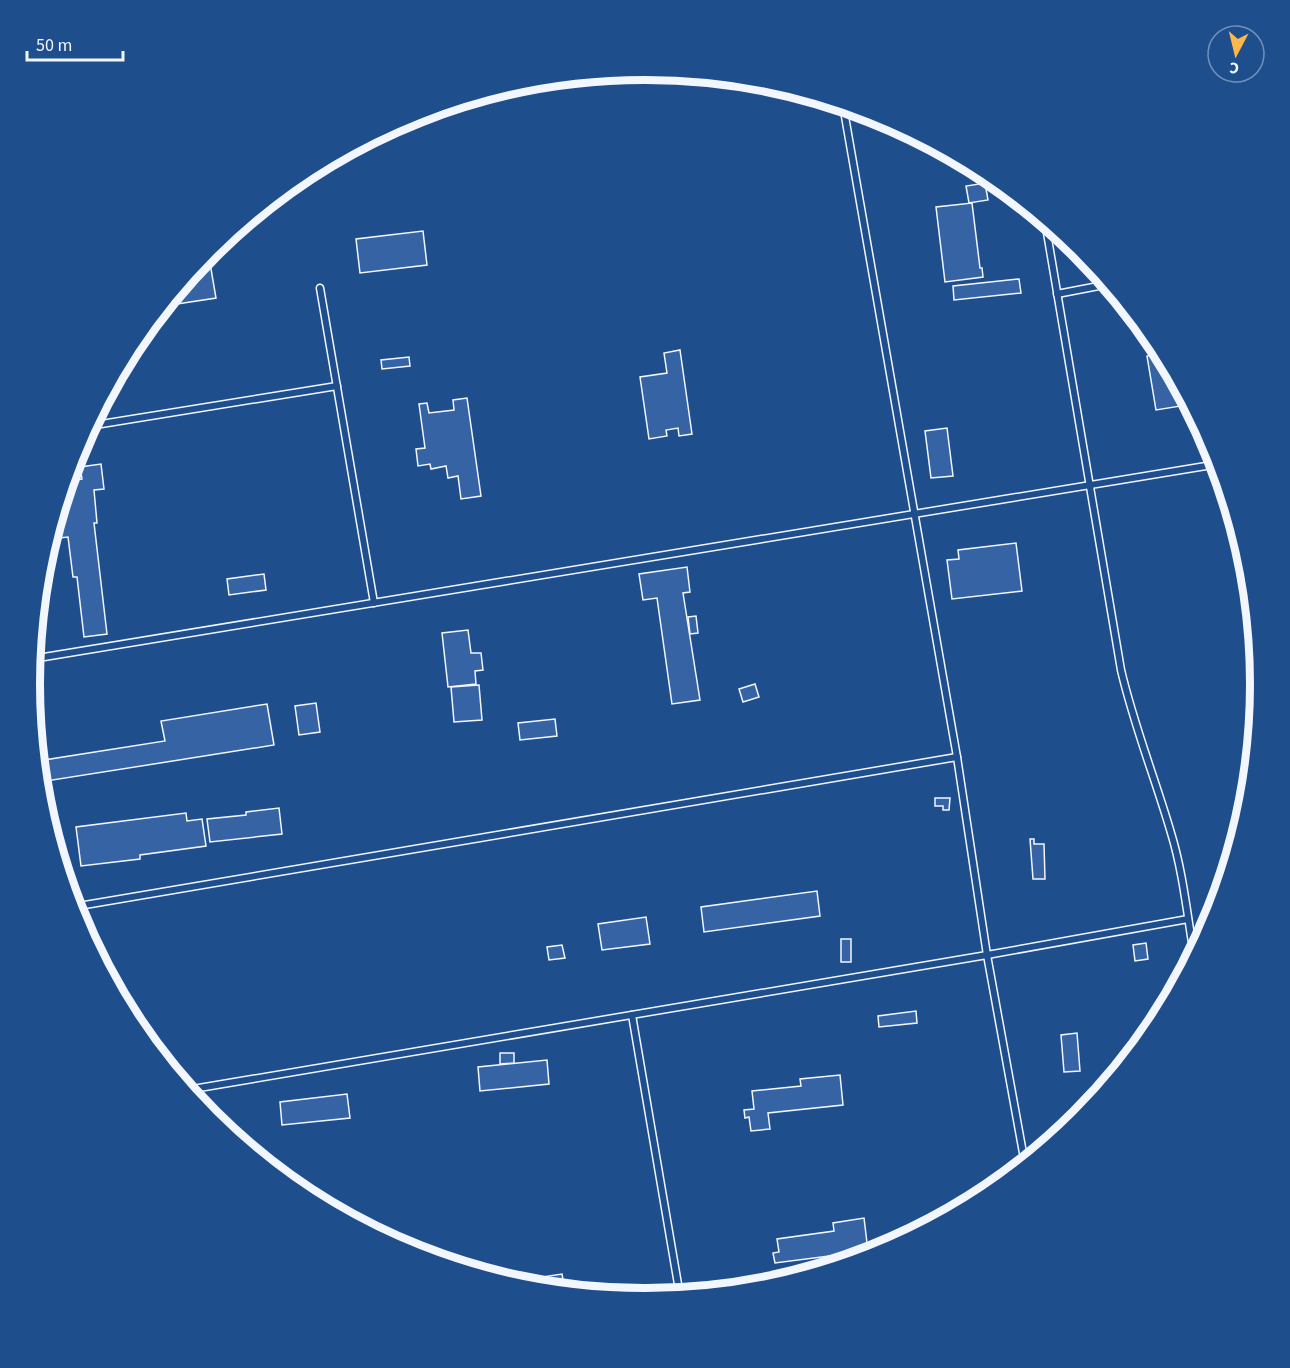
<svg xmlns="http://www.w3.org/2000/svg" width="1290" height="1368" font-family="'Source Sans 3',sans-serif">
  <style>
    .building { fill: #3563a3; stroke: #f2f6ff; stroke-width: 1.5 }
    .lines { fill: none; stroke-linecap: round; stroke-linejoin: round }
    .lane-casing { stroke: #f2f6ff; stroke-width: 9 }
    .lane { stroke: #1f4e8c; stroke-width: 6 }
    .rim { fill: none; stroke: #f2f6ff; stroke-width: 8 }
  </style>
  <rect width="100%" height="100%" fill="#1f4e8c"/>
  <g class="building">
    <polygon points="985,183 988,200 969,203 966,186"/>
    <polygon points="1017,197 1030,208 1030,211 1018,212"/>
    <polygon points="972,203 980,268 982,268 983,277 945,282 936,207"/>
    <polygon points="423,231 427,265 360,273 356,239"/>
    <polygon points="210,263 216,298 164,306 197,265"/>
    <polygon points="1019,279 1021,293 954,300 953,286"/>
    <polygon points="680,350 692,434 679,436 678,428 666,430 667,436 649,439 640,377 667,373 664,353"/>
    <polygon points="1162,353 1177,381 1181,406 1156,410 1147,356"/>
    <polygon points="409,357 410,366 382,369 381,360"/>
    <polygon points="467,398 481,496 461,499 458,476 448,478 446,466 431,469 430,464 418,466 416,449 425,448 419,404 427,403 429,413 454,410 453,400"/>
    <polygon points="947,428 953,476 931,478 925,431"/>
    <polygon points="101,464 104,489 94,490 97,523 94,523 107,634 84,637 77,577 73,577 68,537 59,538 58,527 64,526 61,500 63,494 74,493 72,480 82,479 80,467"/>
    <polygon points="1016,543 1022,591 952,599 947,560 959,559 958,550"/>
    <polygon points="687,567 690,592 683,593 700,700 672,704 657,598 643,600 639,574"/>
    <polygon points="264,574 266,590 229,595 227,579"/>
    <polygon points="696,616 698,633 690,634 688,617"/>
    <polygon points="468,630 471,653 481,653 483,670 475,671 476,684 448,687 442,633"/>
    <polygon points="755,684 759,697 743,702 739,689"/>
    <polygon points="479,685 482,720 454,722 451,687"/>
    <polygon points="316,703 320,732 299,735 295,706"/>
    <polygon points="267,704 274,745 40,782 38,761 165,741 161,721"/>
    <polygon points="555,719 557,736 520,740 518,723"/>
    <polygon points="935,798 950,798 949,810 943,810 943,806 935,806"/>
    <polygon points="279,808 282,834 210,842 207,819 246,815 246,812"/>
    <polygon points="186,813 187,821 202,819 206,846 140,855 140,859 81,866 76,827"/>
    <polygon points="1030,839 1034,839 1034,844 1044,844 1045,879 1033,879"/>
    <polygon points="817,891 820,916 704,932 701,907"/>
    <polygon points="646,917 650,944 602,950 598,924"/>
    <rect x="841" y="939" width="10" height="23"/>
    <polygon points="1146,943 1148,959 1135,961 1133,945"/>
    <polygon points="562,945 565,958 549,960 547,947"/>
    <polygon points="916,1011 917,1023 879,1027 878,1016"/>
    <polygon points="1077,1033 1080,1071 1064,1072 1061,1035"/>
    <polygon points="500,1053 514,1053 514,1063 500,1064"/>
    <polygon points="547,1060 549,1084 480,1091 478,1067"/>
    <polygon points="840,1075 843,1105 768,1113 770,1129 751,1131 749,1117 745,1118 744,1110 754,1109 752,1091 801,1086 800,1079"/>
    <polygon points="347,1094 350,1118 282,1125 280,1102"/>
    <polygon points="864,1218 868,1251 775,1263 773,1253 779,1252 777,1239 834,1231 833,1223"/>
    <polygon points="562,1274 565,1291 525,1287 509,1282"/>
  </g>
  <g class="lines">
    <g class="lane-casing">
      <g id="lane">
        <polyline points="843,105 957,757 987,955 1025,1164"/>
        <path d="M1045,221L1121,670C1134,726 1155,778 1171,833C1183,872 1187,914 1194,955"/>
        <polyline points="320,288 374,603"/>
        <polyline points="1057,294 1109,284"/>
        <polyline points="89,426 337,386"/>
        <polyline points="32,659 1218,464"/>
        <polyline points="73,907 957,757"/>
        <polyline points="632,1015 680,1296"/>
        <polyline points="187,1090 987,955 1188,919"/>
      </g>
    </g>
    <use href="#lane" class="lane"/>
  </g>
  <path d="M0 0H1290V1368H0ZM644 80H646A604 604 0 0 1 1250 684V684A604 604 0 0 1 646 1288H644A604 604 0 0 1 40 684V684A604 604 0 0 1 644 80Z" fill="#1f4e8c" fill-rule="evenodd"/>
  <path class="rim" d="M644 80H646A604 604 0 0 1 1250 684V684A604 604 0 0 1 646 1288H644A604 604 0 0 1 40 684V684A604 604 0 0 1 644 80Z"/>
  <g transform="translate(1236 54) rotate(187)"><circle r="28" fill="#1f4e8c" stroke="#7391ba" stroke-width="1.5"/>
  <path d="M0-4.5L10 22L0 15L-10 22Z" fill="#ffb74d"/>
  <text y="-9" font-size="16" font-weight="bold" text-anchor="middle" fill="#f2f6ff">С</text>
  </g>
  <path d="M27 51v9h96v-9" fill="none" stroke="#f2f6ff" stroke-width="3"/>
  <text x="36" y="51" font-size="18" fill="#f2f6ff" stroke="#1f4e8c" stroke-width="4.5" paint-order="stroke">50 m</text>
</svg>
